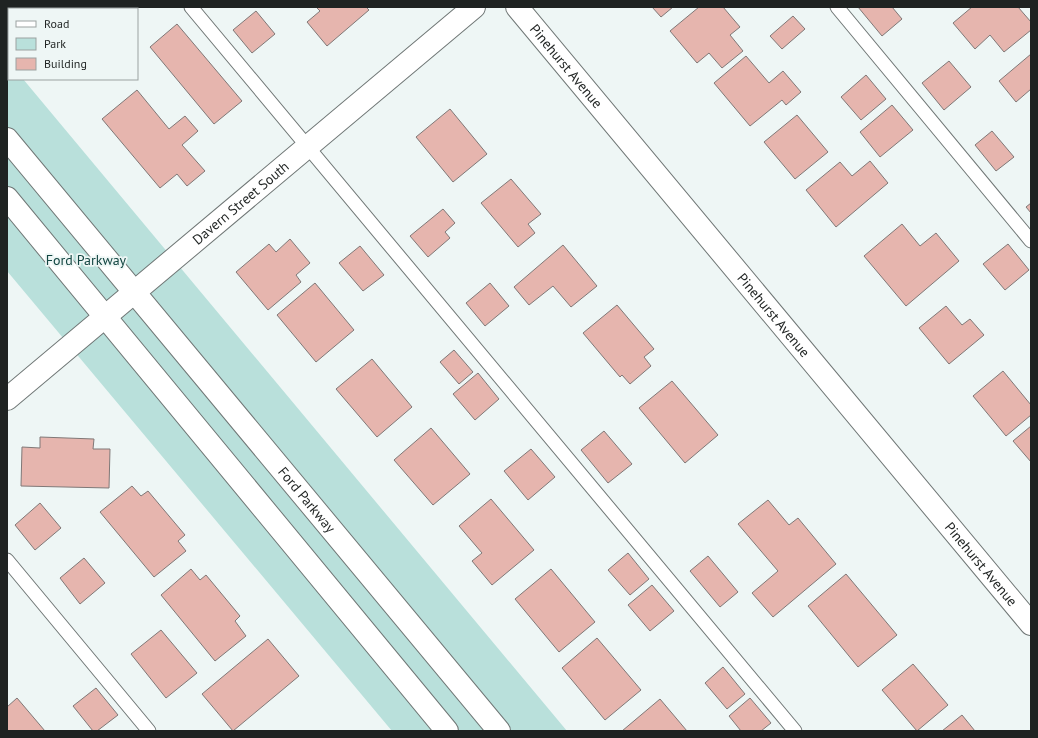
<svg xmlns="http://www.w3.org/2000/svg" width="1038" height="738" font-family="'PT Sans',sans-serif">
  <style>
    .green { fill: #b9e0db }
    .building { fill: #e6b5ae; stroke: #807877 }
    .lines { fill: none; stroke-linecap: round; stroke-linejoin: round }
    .lane-casing { stroke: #707776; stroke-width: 15 }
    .street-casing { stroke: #707776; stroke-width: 24 }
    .primary-casing { stroke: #707776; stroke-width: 24 }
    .lane { stroke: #fff; stroke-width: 13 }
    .street { stroke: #fff; stroke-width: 22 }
    .primary { stroke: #fff; stroke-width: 22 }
    .labels { text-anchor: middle; stroke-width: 3.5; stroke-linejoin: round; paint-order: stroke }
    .street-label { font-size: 14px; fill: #1f2322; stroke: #eef6f5 }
    .park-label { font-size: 14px; fill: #134642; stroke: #eef6f5 }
  </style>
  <rect width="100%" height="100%" fill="#eef6f5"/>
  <polygon class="green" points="7,59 9,62 9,79 23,79 567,731 392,731 7,271"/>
  <g class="building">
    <polygon points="16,7 82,7 84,9 18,9"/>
    <polygon points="316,7 366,7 369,10 327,46 307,22 320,11"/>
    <polygon points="652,7 673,7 661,17"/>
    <polygon points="699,7 723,7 740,27 730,35 743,51 722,68 709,53 697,63 670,31"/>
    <polygon points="858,7 892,7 902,19 882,36"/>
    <polygon points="972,7 1018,7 1031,22 1031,30 1004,52 990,35 975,49 953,23"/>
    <polygon points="256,11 275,34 252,53 233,30"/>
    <polygon points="793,16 805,29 782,49 770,36"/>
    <polygon points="177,24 242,101 214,124 150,47"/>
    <polygon points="1031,54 1031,89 1016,102 999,81"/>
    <polygon points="746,56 769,83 783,71 801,92 786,105 782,100 750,126 714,83"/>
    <polygon points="949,61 971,87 944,110 922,83"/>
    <polygon points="866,75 886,99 861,120 841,97"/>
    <polygon points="137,90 169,129 185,116 198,131 182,145 205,171 187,186 177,174 160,188 102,119"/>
    <polygon points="892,105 913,130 880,157 860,132"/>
    <polygon points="450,109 487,154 453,182 416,137"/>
    <polygon points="797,115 828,152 795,179 764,142"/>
    <polygon points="992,131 1014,157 996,171 975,145"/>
    <polygon points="870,161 888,183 836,227 806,190 840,162 852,176"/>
    <polygon points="511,179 541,214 528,224 535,233 518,247 481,203"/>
    <polygon points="1031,203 1031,213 1026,207"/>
    <polygon points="443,209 455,223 445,232 450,238 428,257 410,236"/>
    <polygon points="902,224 920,246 936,233 959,261 906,306 864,256"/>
    <polygon points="290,239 310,263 296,275 301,282 268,310 236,272 269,244 276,252"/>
    <polygon points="1008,244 1029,270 1005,290 983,264"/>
    <polygon points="563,245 597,286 571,307 553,286 529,305 514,287"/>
    <polygon points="360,246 384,275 363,291 339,263"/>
    <polygon points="315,283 354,330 316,362 277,315"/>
    <polygon points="490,283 509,306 485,326 466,303"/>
    <polygon points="617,305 654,349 644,357 651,366 630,384 622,375 620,377 583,333"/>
    <polygon points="946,306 962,325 970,319 984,335 949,364 919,328"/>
    <polygon points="454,350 473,372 459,384 440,362"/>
    <polygon points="372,359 412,407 377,437 336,389"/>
    <polygon points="1003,371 1031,405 1031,415 1006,436 973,396"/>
    <polygon points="478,373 499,399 475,420 453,394"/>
    <polygon points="672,381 718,435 685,463 639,408"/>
    <polygon points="1031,426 1031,462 1013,441"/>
    <polygon points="431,428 470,474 433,505 394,460"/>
    <polygon points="604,431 632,464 608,483 581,450"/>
    <polygon points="40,437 94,439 93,449 110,449 109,488 21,486 22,447 40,448"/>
    <polygon points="531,449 555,477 528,500 504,471"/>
    <polygon points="132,486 141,496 148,491 185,535 178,541 186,551 154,577 100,512"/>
    <polygon points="491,499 534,550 492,585 472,561 482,553 459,526"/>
    <polygon points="768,500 789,525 798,518 836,564 773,617 752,593 778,571 738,524"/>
    <polygon points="40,503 61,528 35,550 15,525"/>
    <polygon points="628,553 649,579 630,595 608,570"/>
    <polygon points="708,556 738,592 720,607 690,571"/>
    <polygon points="84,558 105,583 80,604 60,578"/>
    <polygon points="191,569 200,580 206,575 240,616 235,621 246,636 215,661 161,595"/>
    <polygon points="551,569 595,622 559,652 515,599"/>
    <polygon points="846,574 897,635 858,667 808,606"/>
    <polygon points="652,585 674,611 650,631 628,605"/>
    <polygon points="161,630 197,673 166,698 131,654"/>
    <polygon points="597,638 641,690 605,720 562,668"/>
    <polygon points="268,639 299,676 233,731 202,694"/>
    <polygon points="913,664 948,705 917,731 882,690"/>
    <polygon points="723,667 745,694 727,709 705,683"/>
    <polygon points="96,688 118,715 97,731 93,731 73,706"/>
    <polygon points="17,698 45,731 7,731 7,707"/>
    <polygon points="750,698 771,723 761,731 741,731 729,716"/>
    <polygon points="660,699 687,731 622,731"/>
    <polygon points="962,715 975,731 942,731"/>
  </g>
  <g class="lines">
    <g class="lane-casing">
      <g id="lane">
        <polyline points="191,7 795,731"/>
        <polyline points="837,7 1031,241"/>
        <polyline points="7,560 149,731"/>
      </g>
    </g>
    <g class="street-casing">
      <g id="street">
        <path id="s1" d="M517,7L1031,624"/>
        <path id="s2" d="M7,399L474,7"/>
      </g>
    </g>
    <g class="primary-casing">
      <g id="primary">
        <path id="s3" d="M7,139L499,731"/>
        <polyline points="7,198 447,731"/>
      </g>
    </g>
    <use href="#lane" class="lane"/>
    <use href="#street" class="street"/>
    <use href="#primary" class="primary"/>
  </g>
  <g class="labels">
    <g class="street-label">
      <text dy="5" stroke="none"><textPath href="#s1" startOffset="77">Pinehurst Avenue</textPath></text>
      <text dy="5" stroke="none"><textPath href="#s2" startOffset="305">Davern Street South</textPath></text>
      <text dy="5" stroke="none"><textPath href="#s1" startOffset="401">Pinehurst Avenue</textPath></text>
      <text dy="5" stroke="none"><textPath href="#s3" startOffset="469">Ford Parkway</textPath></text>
      <text dy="5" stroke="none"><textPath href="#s1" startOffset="725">Pinehurst Avenue</textPath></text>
    </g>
    <g class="park-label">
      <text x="86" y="265">Ford Parkway</text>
    </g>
  </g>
  <rect width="1038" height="738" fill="none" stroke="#1f2322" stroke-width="16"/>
  <rect x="8" y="8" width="130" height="72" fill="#eef6f5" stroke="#9ba2a1"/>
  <rect x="16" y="21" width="20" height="6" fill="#ffffff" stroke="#9ba2a1"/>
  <text x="44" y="28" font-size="12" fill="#1f2322">Road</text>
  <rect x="16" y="38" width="20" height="12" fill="#b9e0db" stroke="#9ba2a1"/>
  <text x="44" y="48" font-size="12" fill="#1f2322">Park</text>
  <rect x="16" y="58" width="20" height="12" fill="#e6b5ae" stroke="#9ba2a1"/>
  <text x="44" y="68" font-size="12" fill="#1f2322">Building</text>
</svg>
